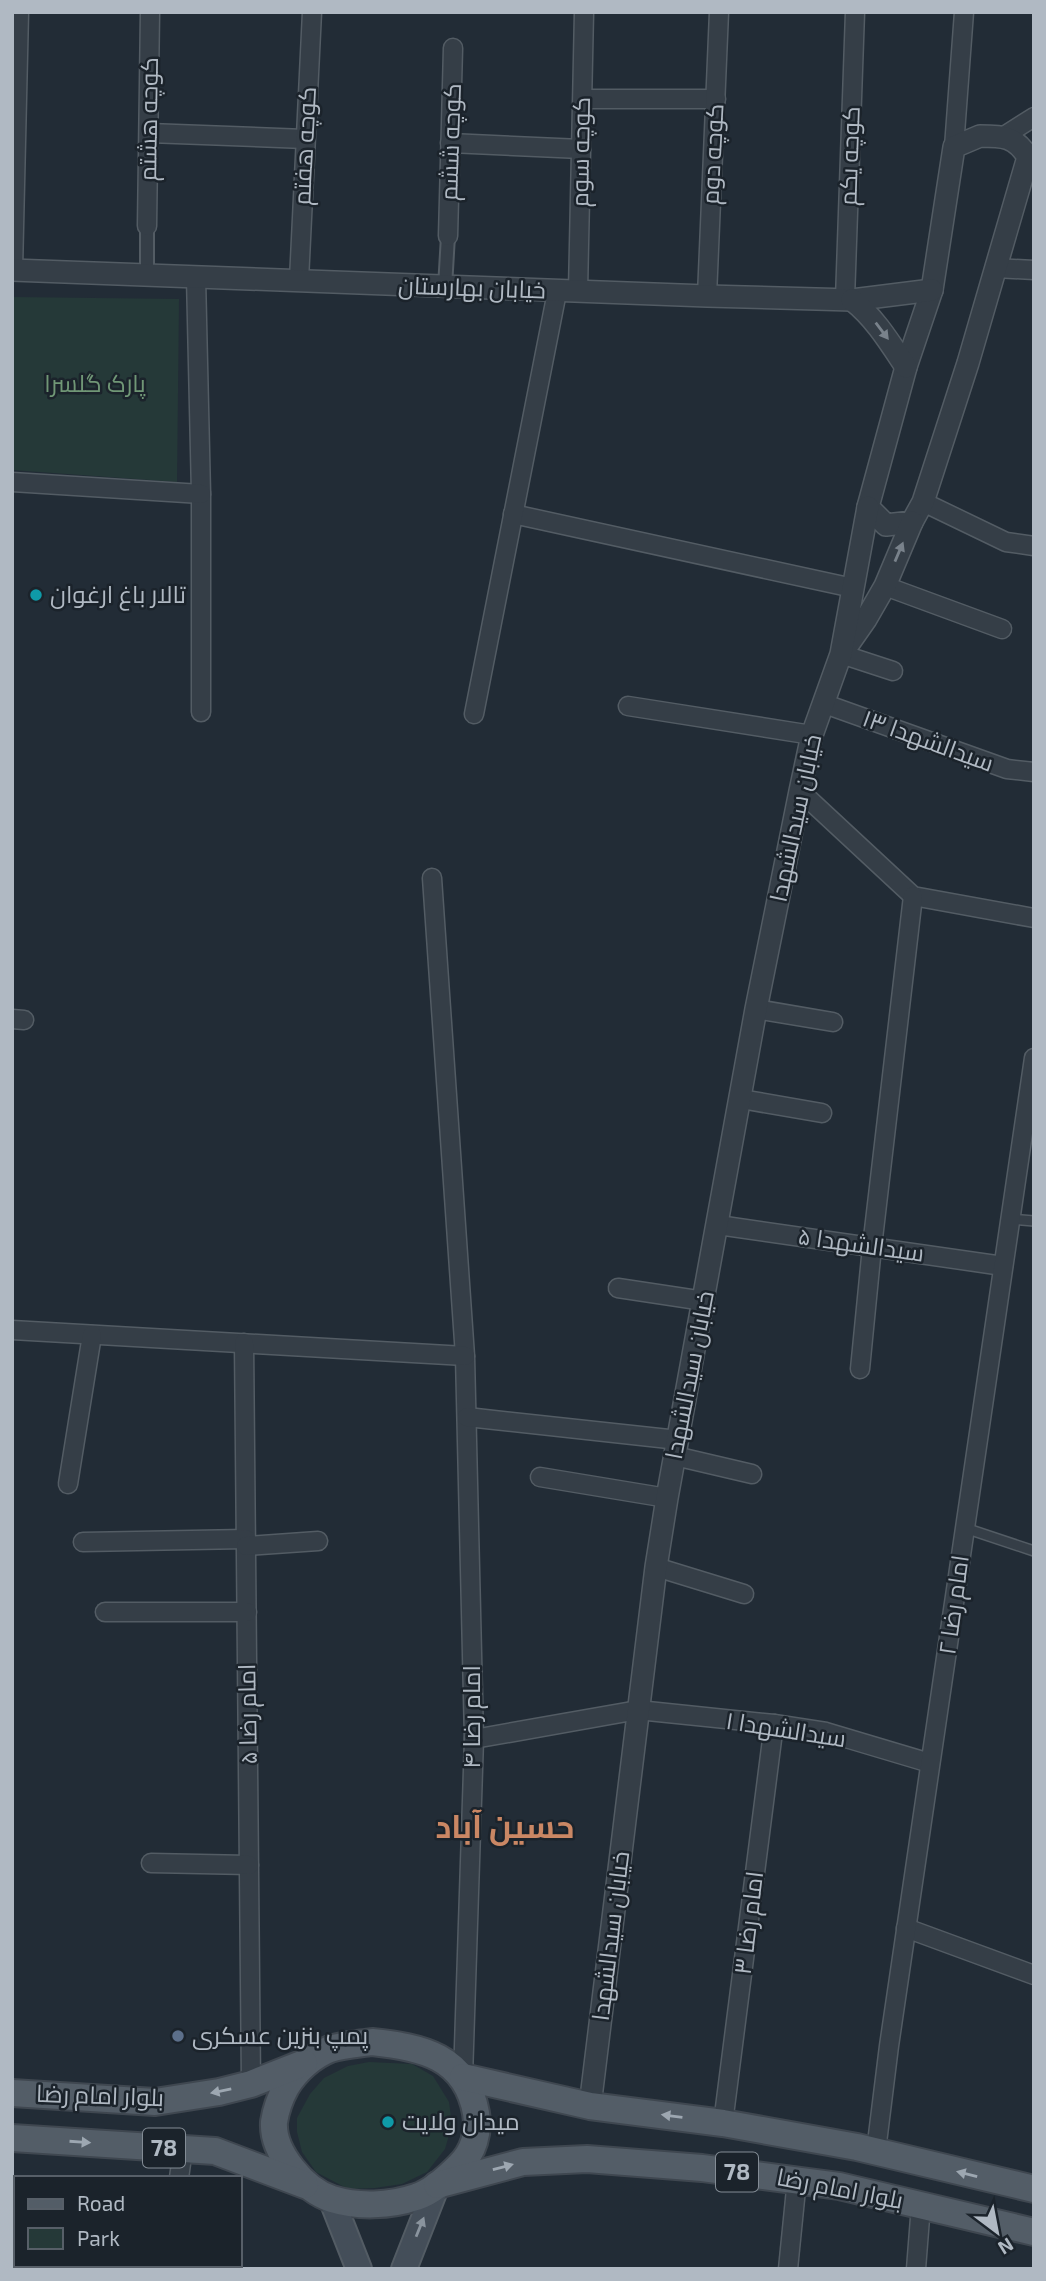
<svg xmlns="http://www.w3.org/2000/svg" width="1046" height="2281" font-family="'Exo 2',Cairo,sans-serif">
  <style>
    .green { fill: #253938 }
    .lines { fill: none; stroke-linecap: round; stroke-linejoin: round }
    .service-casing { stroke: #535c64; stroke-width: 12 }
    .pedestrian-casing { stroke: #535c64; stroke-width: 16 }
    .minor-casing { stroke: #535c64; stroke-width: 21 }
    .tertiary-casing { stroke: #535c64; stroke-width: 24 }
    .secondary-casing { stroke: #535c64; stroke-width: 28 }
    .primary-casing { stroke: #3f4750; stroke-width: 30 }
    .service { stroke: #353e47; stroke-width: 9 }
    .pedestrian { stroke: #353e47; stroke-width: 12 }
    .minor { stroke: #353e47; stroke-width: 18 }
    .tertiary { stroke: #353e47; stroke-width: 21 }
    .secondary { stroke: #444e59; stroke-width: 24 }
    .primary { stroke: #535d67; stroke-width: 26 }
    .oneway { fill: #79828b }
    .oneway2 { fill: #9da7b1 }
    .oneway3 { fill: #8a949e }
    .culture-dot { fill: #0f9aa8; stroke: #1b232b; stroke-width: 2.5 }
    .service-dot { fill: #5c6f8a; stroke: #1b232b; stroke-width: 2.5 }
    .labels { text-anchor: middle; stroke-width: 5; stroke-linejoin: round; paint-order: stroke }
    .shield { fill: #1b232b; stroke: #838c95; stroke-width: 2 }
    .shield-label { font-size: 23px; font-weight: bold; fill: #b0b9c3 }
    .street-label { font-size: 24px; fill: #b0b9c3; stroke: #1b232b }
    .park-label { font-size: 24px; fill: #709776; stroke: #1b232b }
    .poi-label { font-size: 24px; fill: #b0b9c3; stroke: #1b232b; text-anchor: start }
    .district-label { font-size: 32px; font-weight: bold; fill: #ca8764; stroke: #1b232b }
  </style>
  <rect width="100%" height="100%" fill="#222c36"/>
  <g class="green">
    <polygon points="12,297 179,299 177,482 12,470"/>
    <polygon points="369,2062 412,2064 433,2076 449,2102 452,2125 445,2149 427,2172 402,2184 375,2188 348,2189 316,2172 302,2152 297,2132 297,2118 310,2094 324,2078 348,2066"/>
  </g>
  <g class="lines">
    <g class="service-casing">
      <g id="service">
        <polyline points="1010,1219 1034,1221"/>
        <polyline points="965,1528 1034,1551"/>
      </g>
    </g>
    <g class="pedestrian-casing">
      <g id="pedestrian">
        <polyline points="147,275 147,226"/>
        <polyline points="445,287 448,236"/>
      </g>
    </g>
    <g class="minor-casing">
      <g id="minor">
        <polyline points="583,99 716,99"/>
        <polyline points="149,133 305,139"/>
        <polyline points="1004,136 1034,117"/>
        <polyline points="450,143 581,149"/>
        <polyline points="954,147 964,12"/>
        <polyline points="147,226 150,12"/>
        <polyline points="448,236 453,48"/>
        <polyline points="995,268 1034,270"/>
        <polyline points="13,270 19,12"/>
        <polyline points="196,277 201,494 201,712"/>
        <polyline points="299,280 312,12"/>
        <polyline points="578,291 584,12"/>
        <polyline points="707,296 719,12"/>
        <polyline points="845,299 855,12"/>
        <polyline points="12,482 201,494"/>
        <polyline points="923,502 1006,542 1034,546"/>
        <polyline points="513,514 853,588"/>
        <polyline points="885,586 1002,629"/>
        <polyline points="841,654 893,671"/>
        <polyline points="825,704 1007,769 1034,772"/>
        <polyline points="628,706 812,735"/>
        <polyline points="474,714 557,292"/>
        <polyline points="800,791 913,896 1034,918"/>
        <polyline points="432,878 465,1356 474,1739 463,2077"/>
        <polyline points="756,1009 833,1022"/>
        <polyline points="12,1019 24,1020"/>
        <polyline points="741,1099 822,1113"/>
        <polyline points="718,1225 1003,1266"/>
        <polyline points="618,1288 704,1301"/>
        <polyline points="12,1330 465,1356"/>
        <polyline points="244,1343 251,2084"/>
        <polyline points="860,1369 872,1247 913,896"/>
        <polyline points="467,1417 678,1440"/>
        <polyline points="675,1456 752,1474"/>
        <polyline points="540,1477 667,1498"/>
        <polyline points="68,1484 92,1335"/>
        <polyline points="83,1542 246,1539"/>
        <polyline points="246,1546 318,1541"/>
        <polyline points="656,1567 744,1594"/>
        <polyline points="105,1612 247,1612"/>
        <polyline points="474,1739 638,1710 774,1724 826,1732 930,1763"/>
        <polyline points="151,1863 249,1865"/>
        <polyline points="906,1928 1034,1975"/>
        <polyline points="723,2123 774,1724"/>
        <polyline points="876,2151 889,2046 1034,1058"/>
        <polyline points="179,2178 183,2149"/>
        <polyline points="166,2269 166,2265"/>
        <polyline points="788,2269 797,2179"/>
        <polyline points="916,2269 921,2205"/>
      </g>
    </g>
    <g class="tertiary-casing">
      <g id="tertiary">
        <path d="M980,136C1003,136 1015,136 1028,157L968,363L923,502L912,522L886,525L868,507L906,367L932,290L954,147Z"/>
        <polyline points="12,270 707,296 852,300 932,290"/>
        <path d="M852,300C875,318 890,343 906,367"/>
        <polyline points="845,649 866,619 885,586 912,522"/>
        <polyline points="590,2106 656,1567 667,1498 756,1009 800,791 812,735 841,654 868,507"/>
      </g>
    </g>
    <g class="secondary-casing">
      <g id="secondary">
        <polyline points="331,2198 359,2269"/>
        <polyline points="404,2269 437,2185"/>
      </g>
    </g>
    <g class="primary-casing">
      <g id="primary">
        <path d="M372,2042C421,2047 466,2056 476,2113C479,2132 474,2152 459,2166C447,2178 432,2192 416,2197C390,2206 358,2207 332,2199C304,2190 272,2152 274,2122C276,2109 280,2098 286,2087C296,2071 312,2056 330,2049C343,2045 358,2044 372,2042Z"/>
        <polyline points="463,2077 590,2106 723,2123 857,2147 1034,2189"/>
        <polyline points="12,2093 155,2102 219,2092 251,2084 304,2063"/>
        <polyline points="12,2138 215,2151 305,2185"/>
        <polyline points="437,2185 523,2162 587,2159 702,2168 839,2186 1034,2232"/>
      </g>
    </g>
    <use href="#service" class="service"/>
    <use href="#pedestrian" class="pedestrian"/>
    <use href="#minor" class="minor"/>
    <use href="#tertiary" class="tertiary"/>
    <use href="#secondary" class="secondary"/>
    <use href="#primary" class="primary"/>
  </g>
  <defs><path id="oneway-solid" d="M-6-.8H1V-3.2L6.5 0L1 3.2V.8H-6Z" transform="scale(1.75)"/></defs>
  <g class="oneway">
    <use href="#oneway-solid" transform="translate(882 331) rotate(53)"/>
    <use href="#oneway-solid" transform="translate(899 552) rotate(-67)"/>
  </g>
  <g class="oneway2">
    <use href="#oneway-solid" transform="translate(221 2091) rotate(168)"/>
    <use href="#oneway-solid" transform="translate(672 2116) rotate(-173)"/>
    <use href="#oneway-solid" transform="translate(80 2142) rotate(4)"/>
    <use href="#oneway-solid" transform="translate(503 2167) rotate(-15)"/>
    <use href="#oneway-solid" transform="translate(967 2174) rotate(-166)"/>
  </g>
  <use class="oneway3" href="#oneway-solid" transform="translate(420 2227) rotate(-68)"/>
  <g class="culture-dot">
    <circle cx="36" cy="595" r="7"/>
    <circle cx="388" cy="2122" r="7"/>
  </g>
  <circle class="service-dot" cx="178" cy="2036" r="7"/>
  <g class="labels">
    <g class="shield">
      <rect x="143" y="2128.5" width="42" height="39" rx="5"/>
      <rect x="716" y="2152.5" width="42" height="39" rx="5"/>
    </g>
    <g class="shield-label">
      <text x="164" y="2156">78</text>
      <text x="737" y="2180">78</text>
    </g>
    <g class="street-label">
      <text transform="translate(149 119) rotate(-89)" y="8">کوچه هشتم</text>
      <text transform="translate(451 142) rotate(-88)" y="8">کوچه ششم</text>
      <text transform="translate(305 146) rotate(-87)" y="8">کوچه هفتم</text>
      <text transform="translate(581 152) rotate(-89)" y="8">کوچه سوم</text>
      <text transform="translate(713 154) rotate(-87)" y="8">کوچه دوم</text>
      <text transform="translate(850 156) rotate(-88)" y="8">کوچه یکم</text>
      <text transform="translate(472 288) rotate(2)" y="8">خیابان بهارستان</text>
      <text transform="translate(928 741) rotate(20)" y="8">سیدالشهدا ۱۳</text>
      <text transform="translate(796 818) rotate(-78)" y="8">خیابان سیدالشهدا</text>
      <text transform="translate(861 1245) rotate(8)" y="8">سیدالشهدا ۵</text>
      <text transform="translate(690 1375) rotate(-79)" y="8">خیابان سیدالشهدا</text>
      <text transform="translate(954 1605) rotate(-82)" y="8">امام رضا ۲</text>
      <text transform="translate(248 1714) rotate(-91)" y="8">امام رضا ۵</text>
      <text transform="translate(472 1717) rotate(-90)" y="8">امام رضا ۴</text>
      <text transform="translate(786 1730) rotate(9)" y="8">سیدالشهدا ۱</text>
      <text transform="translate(749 1923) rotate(-83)" y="8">امام رضا ۳</text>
      <text transform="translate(611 1936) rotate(-83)" y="8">خیابان سیدالشهدا</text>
      <text transform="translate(100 2096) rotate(2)" y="8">بلوار امام رضا</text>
      <text transform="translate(840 2189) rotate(11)" y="8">بلوار امام رضا</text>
    </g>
    <g class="park-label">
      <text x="95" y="392">پارک گلسرا</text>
    </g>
    <g class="poi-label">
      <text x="50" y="603">تالار باغ ارغوان</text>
      <text x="192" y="2044">پمپ بنزین عسکری</text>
      <text x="402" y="2130">میدان ولایت</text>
    </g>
    <g class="district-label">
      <text x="505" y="1838">حسین آباد</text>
    </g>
  </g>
  <rect width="1046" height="2281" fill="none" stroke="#b0b9c3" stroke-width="28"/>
  <rect x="14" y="2176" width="228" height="91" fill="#1b232b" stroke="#575f68" stroke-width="2"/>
  <rect x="28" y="2199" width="35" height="10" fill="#535d67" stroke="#575f68" stroke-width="2"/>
  <text x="77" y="2211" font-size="21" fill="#b0b9c3">Road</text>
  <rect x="28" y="2228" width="35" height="21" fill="#253938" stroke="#575f68" stroke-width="2"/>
  <text x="77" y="2246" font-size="21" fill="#b0b9c3">Park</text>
  <g transform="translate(997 2232) rotate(148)" stroke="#1b232b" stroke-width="5" paint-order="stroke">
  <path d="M0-5L12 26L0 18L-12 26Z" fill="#b0b9c3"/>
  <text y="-10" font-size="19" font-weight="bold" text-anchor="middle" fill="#b0b9c3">N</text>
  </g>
</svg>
